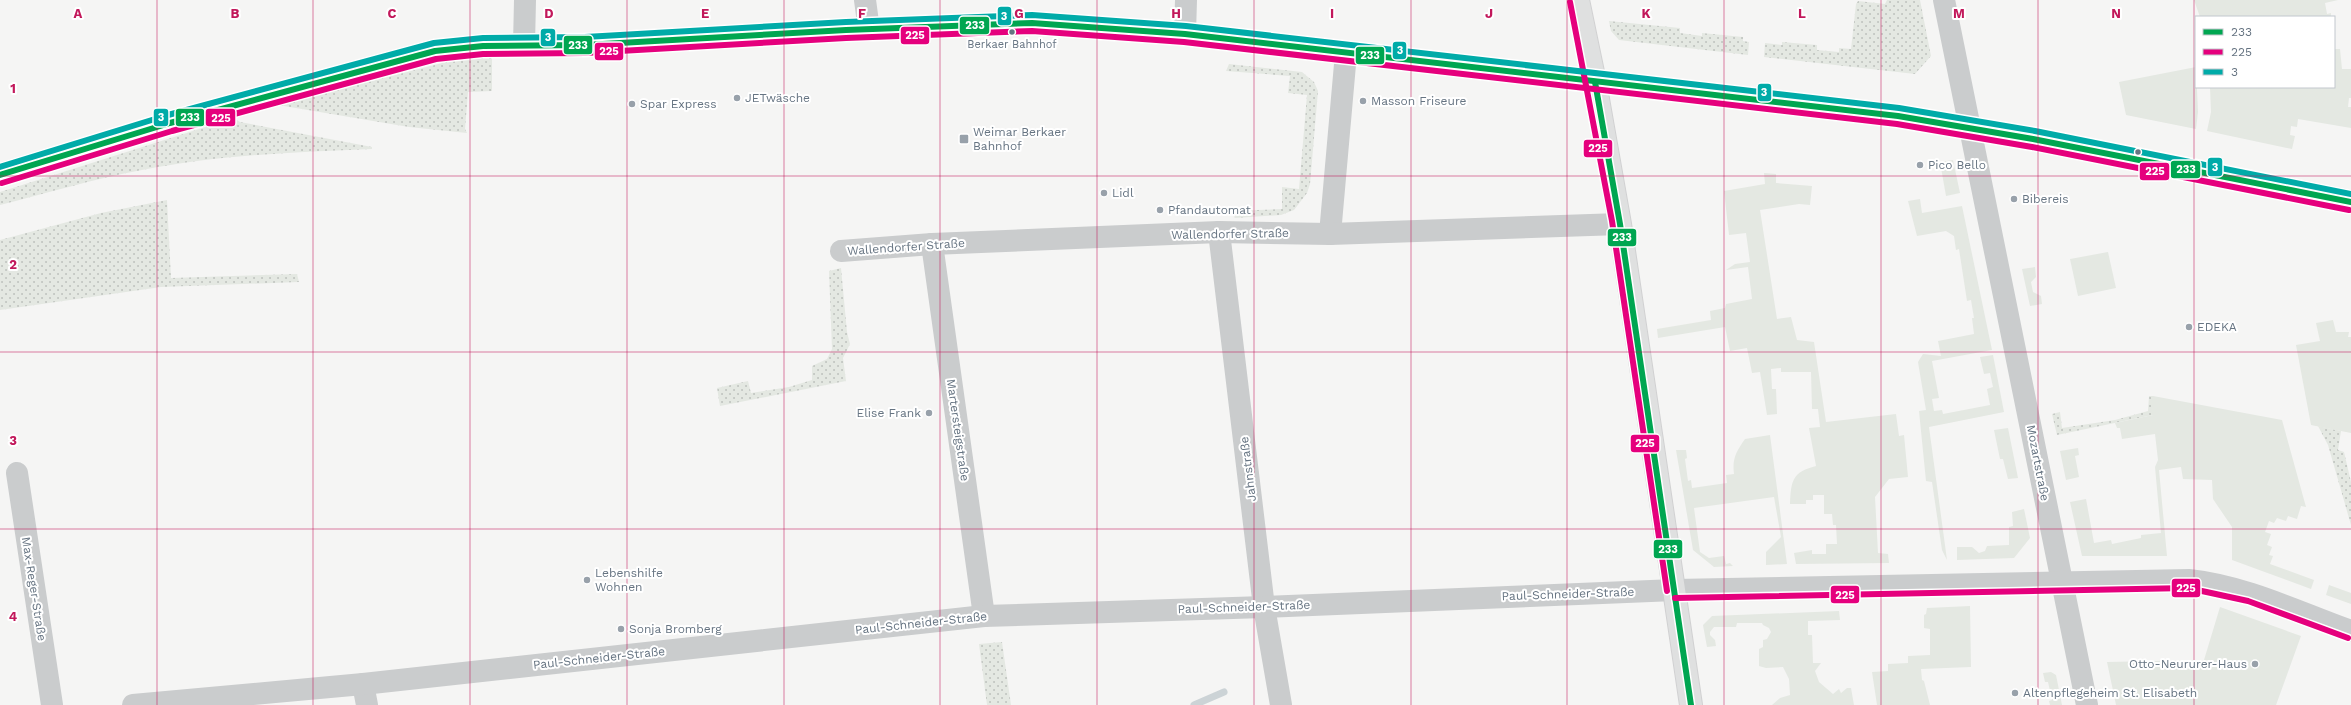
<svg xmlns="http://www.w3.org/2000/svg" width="2351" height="705" font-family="'Work Sans',sans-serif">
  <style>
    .grass { fill: url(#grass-dots) }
    .garden { fill: #e4e8e2 }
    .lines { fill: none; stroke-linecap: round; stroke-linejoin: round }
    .stream { stroke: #ccd3d6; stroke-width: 7 }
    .secondary-casing { stroke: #d1d1d2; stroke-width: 24 }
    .street { stroke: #cacccd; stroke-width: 22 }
    .secondary { stroke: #dfe0e0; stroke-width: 22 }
    .bus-1-casing { stroke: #fff; stroke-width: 9 }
    .bus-2-casing { stroke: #fff; stroke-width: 9 }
    .bus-3-casing { stroke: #fff; stroke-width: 9 }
    .bus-1 { stroke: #00a651; stroke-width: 6 }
    .bus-2 { stroke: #e5007d; stroke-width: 6 }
    .bus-3 { stroke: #00aba8; stroke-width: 6 }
    .grid { fill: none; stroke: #c2185b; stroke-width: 1; stroke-opacity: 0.55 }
    .bus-dot { fill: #667482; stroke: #fff; stroke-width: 1.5 }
    .poi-dot { fill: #98a1aa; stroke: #fff; stroke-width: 1.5 }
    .labels { text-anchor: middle; stroke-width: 4; stroke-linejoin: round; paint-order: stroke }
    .bus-label { font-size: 11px; fill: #667482; stroke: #fff }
    .poi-label { font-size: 12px; fill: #667482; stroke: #fff; text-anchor: start }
    .street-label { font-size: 12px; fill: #667482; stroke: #fff }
    .grid-label { font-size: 13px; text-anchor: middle; font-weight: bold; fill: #c2185b; stroke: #fff; stroke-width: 4; stroke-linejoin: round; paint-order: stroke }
    .line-badge { stroke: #fff; stroke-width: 1.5 }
    .badge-label { font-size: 11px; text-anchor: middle; font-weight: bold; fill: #fff }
  </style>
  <defs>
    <pattern id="grass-dots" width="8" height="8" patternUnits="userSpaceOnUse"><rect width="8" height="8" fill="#e4e8e2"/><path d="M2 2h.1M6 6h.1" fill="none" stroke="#bdc1bd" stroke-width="1.8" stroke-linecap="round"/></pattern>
  </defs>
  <rect width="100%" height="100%" fill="#f5f5f4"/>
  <g class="grass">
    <polygon points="1887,0 1920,0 1931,56 1915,74 1764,57 1765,43 1782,45 1782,42 1817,45 1817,50 1839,52 1839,48 1851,49 1856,4 1858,1 1885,4"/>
    <polygon points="1609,21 1680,28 1680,33 1702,36 1702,33 1743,37 1743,41 1749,42 1748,55 1619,40 1611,31"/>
    <polygon points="492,57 492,91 468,92 465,129 467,133 409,127 278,105 454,60"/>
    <polygon points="1229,64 1302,72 1314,82 1318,91 1310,184 1307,193 1294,210 1281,215 1235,218 1234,215 1229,215 1229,211 1282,209 1282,187 1299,189 1307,95 1288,93 1290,76 1226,71"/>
    <path d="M234,118L240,122L372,147V149C295,152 218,155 142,170C94,179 47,193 0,205V192Z"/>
    <polygon points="167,200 171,278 297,274 299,282 161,287 0,310 0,240 101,213"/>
    <polygon points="841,268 847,332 850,344 843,358 846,381 720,406 717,388 748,381 751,393 789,387 812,380 812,366 827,359 832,349 829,271"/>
    <polygon points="2149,396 2153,396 2153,415 2057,435 2052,414 2060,412 2062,428 2115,420 2148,411"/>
    <polygon points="2318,426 2341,431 2338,450 2344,452 2351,482 2351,525 2328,445"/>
    <polygon points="1002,642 1011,705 987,705 979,644"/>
  </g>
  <g class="garden">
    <polygon points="2194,0 2338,0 2325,3 2327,14 2331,13 2331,17 2200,17"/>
    <polygon points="2334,49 2340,49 2342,69 2351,69 2351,98 2349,98 2348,107 2351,107 2351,128 2298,119 2297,127 2291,126 2290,135 2295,136 2292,149 2207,131 2211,112 2210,87 2334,87"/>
    <polygon points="2196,67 2198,112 2196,129 2126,115 2119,82"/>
    <polygon points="1953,160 1960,193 1946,196 1940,162"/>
    <path d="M1764,173L1776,174V183L1812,186L1810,205L1799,204L1760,210L1777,319L1791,317L1797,340L1814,342L1826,422L1896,414L1899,436L1904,435L1908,477L1889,479L1875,497L1878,553L1888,554L1889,563L1796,564L1794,553L1812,550V554H1826V544H1837L1836,525H1833L1832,514H1824V495H1813V500H1806V504H1790C1791,481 1792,472 1816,466L1809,428L1820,427L1818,409H1812L1811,372H1781V368L1771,369L1772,389H1776L1777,414L1767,415L1760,372L1752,373L1747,348L1730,351L1725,327L1658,338L1657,329L1711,320L1710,311L1725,308L1726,304L1752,299L1748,267L1726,270L1735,264L1750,262L1746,233L1729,235L1724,191L1765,184Z"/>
    <polygon points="1920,199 1922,213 1962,206 1992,350 1932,361 1939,398 1932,399 1934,411 1942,410 1943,414 1990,405 1987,389 1993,387 1990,373 1984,374 1980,357 1993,355 2004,412 1929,427 1947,560 1942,550 1932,482 1926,481 1919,411 1926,410 1918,362 1923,354 1941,356 1938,341 1974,334 1972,318 1974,318 1971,300 1967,301 1959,249 1956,250 1954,236 1946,231 1917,236 1908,201"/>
    <polygon points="2108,252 2116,288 2078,296 2070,259"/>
    <polygon points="2035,267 2036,277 2031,282 2033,292 2041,296 2042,304 2030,306 2022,269"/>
    <polygon points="2333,320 2336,332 2349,332 2348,337 2351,337 2351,433 2311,425 2296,345 2320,341 2316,323"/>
    <polygon points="2153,396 2282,420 2306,507 2301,506 2297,519 2288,516 2286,521 2277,518 2274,523 2269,521 2265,532 2271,534 2267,545 2272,547 2269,555 2273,556 2270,564 2314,580 2311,589 2232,560 2232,527 2213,499 2212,480 2183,479 2181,467 2159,470 2167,556 2082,556 2070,502 2086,499 2094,543 2111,540 2112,544 2141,538 2141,535 2161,533 2155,467 2158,460 2155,434 2122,439 2120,428 2117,428 2115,423 2153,415"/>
    <polygon points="2008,428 2018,478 2008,479 2003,459 2000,459 1994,430"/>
    <path d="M1770,435L1787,564L1766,565V552L1781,537L1774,497L1694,508L1700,552L1709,558L1724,556L1726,564L1730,563L1733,566L1714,567L1693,550L1676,450H1686L1687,458L1685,459L1688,481L1691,480L1692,488L1727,483L1726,475L1734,474C1732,459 1736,452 1745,439Z"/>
    <polygon points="2078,448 2079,455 2075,456 2079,477 2066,480 2060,451"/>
    <polygon points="2024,509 2030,538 2014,558 1957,560 1957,547 1972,547 1979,553 1985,551 1987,546 2009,545 2009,527 2013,526 2012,512"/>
    <polygon points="2329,585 2351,593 2351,604 2326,595"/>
    <polygon points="1970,606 1971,667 1921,669 1922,680 1924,681 1930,705 1877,705 1872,672 1888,671 1888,664 1908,663 1908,656 1930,655 1930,629 1924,628 1924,615 1926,614 1927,608"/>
    <polygon points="2220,607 2301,636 2276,705 2116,705 2107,662 2204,660"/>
    <polygon points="1839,611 1840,620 1808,621 1808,635 1812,635 1813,663 1821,663 1815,671 1819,682 1833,694 1839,689 1841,693 1847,688 1851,688 1854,705 1772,705 1780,698 1790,695 1789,679 1783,667 1766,668 1759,666 1759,649 1763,647 1763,640 1767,639 1771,632 1769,628 1763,625 1762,623 1737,623 1736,627 1714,627 1710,632 1710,635 1715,640 1716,646 1707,647 1703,625 1712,616"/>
    <polygon points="2051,672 2056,675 2062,705 2050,705 2049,701 2052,700 2048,682 2045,682 2043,673"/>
  </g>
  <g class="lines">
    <polyline class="stream" points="1194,705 1224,692"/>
    <g class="secondary-casing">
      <g id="secondary">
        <polyline points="1578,0 1595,82 1620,224 1691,705"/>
        <polyline points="0,175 170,123 435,51 483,46 585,45 846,30 1032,23 1185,34 1898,116 2033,139 2351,202"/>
      </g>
    </g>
    <g class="street">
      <polyline points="865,0 869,30"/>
      <polyline points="1944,0 2087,705"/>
      <polyline points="1185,34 1186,0"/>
      <polyline points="524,45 525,0"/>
      <polyline points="1219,232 1264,607 1281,705"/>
      <polyline points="1330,234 1346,53"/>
      <polyline points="932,244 984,616"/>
      <polyline points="841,251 932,244 1219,232 1330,234 1620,224"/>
      <polyline points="17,473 52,705"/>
      <polyline points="363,684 367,705"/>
      <path d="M133,705L363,684L984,616L1264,607L1675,590L2189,580C2245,586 2298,612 2351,631"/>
    </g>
    <use href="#secondary" class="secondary"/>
    <g class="bus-1-casing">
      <g id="bus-1">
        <polyline points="1595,82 1620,224 1691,705"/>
        <polyline points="0,175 170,123 435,51 483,46 585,45 846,30 1032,23 1185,34 1898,116 2033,139 2351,202"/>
      </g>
    </g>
    <g class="bus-2-casing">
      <g id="bus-2">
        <polyline points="1570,2 1612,221 1667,591"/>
        <polyline points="2,183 172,131 436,59 483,54 585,53 846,38 1032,31 1184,42 1897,124 2032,147 2349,210"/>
        <polyline points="1675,598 2188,588 2248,601 2348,638"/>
      </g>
    </g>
    <g class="bus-3-casing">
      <polyline id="bus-3" points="0,167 168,115 434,43 483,38 585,37 846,22 1032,15 1186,26 1899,108 2035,131 2351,194"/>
    </g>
    <use href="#bus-1" class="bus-1"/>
    <use href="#bus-2" class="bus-2"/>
    <use href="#bus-3" class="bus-3"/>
  </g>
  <path class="grid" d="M157,0V705M313,0V705M470,0V705M627,0V705M784,0V705M940,0V705M1097,0V705M1254,0V705M1411,0V705M1567,0V705M1724,0V705M1881,0V705M2038,0V705M2194,0V705M0,176H2351M0,352H2351M0,529H2351"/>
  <g class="bus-dot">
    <circle cx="1012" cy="32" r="3.5"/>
    <circle cx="2138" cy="152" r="3.5"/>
  </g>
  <g class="poi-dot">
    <circle cx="737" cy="98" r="4"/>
    <circle cx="1363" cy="101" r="4"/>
    <circle cx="632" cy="104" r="4"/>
    <rect x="959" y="134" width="10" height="10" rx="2"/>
    <circle cx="1920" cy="165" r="4"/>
    <circle cx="1104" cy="193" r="4"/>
    <circle cx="2014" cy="199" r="4"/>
    <circle cx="1160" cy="210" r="4"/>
    <circle cx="2189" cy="327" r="4"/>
    <circle cx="929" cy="413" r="4"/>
    <circle cx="587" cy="580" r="4"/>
    <circle cx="621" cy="629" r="4"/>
    <circle cx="2255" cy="664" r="4"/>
    <circle cx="2015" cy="693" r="4"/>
  </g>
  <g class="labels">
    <g class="bus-label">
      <text x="1012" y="48">Berkaer Bahnhof</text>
    </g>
    <g class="poi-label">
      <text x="745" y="102">JETwäsche</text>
      <text x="1371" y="105">Masson Friseure</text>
      <text x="640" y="108">Spar Express</text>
      <text x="973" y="136">Weimar Berkaer<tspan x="973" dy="14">Bahnhof</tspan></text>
      <text x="1928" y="169">Pico Bello</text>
      <text x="1112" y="197">Lidl</text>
      <text x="2022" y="203">Bibereis</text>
      <text x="1168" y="214">Pfandautomat</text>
      <text x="2197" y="331">EDEKA</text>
      <text x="921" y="417" text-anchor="end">Elise Frank</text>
      <text x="595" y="577">Lebenshilfe<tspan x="595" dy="14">Wohnen</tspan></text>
      <text x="629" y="633">Sonja Bromberg</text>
      <text x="2247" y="668" text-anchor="end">Otto-Neururer-Haus</text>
      <text x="2023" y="697">Altenpflegeheim St. Elisabeth</text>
    </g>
    <g class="street-label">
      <text transform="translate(1230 234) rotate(-1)" y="4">Wallendorfer Straße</text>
      <text transform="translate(906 247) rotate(-4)" y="4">Wallendorfer Straße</text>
      <text transform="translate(958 430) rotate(82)" y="4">Martersteigstraße</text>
      <text transform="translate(2038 463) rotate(79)" y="4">Mozartstraße</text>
      <text transform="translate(1248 469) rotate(-97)" y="4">Jahnstraße</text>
      <text transform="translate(34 589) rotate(81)" y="4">Max-Reger-Straße</text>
      <text transform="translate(1568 594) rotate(-2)" y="4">Paul-Schneider-Straße</text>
      <text transform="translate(1244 607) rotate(-2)" y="4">Paul-Schneider-Straße</text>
      <text transform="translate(921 623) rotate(-6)" y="4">Paul-Schneider-Straße</text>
      <text transform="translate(599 658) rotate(-6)" y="4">Paul-Schneider-Straße</text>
    </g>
  </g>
  <g class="grid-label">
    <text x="78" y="18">A</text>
    <text x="235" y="18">B</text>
    <text x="392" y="18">C</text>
    <text x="549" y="18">D</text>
    <text x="705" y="18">E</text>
    <text x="862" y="18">F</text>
    <text x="1019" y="18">G</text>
    <text x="1176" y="18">H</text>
    <text x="1332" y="18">I</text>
    <text x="1489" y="18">J</text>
    <text x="1646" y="18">K</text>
    <text x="1802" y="18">L</text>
    <text x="1959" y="18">M</text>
    <text x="2116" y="18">N</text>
    <text x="13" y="93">1</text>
    <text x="13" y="269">2</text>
    <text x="13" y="445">3</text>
    <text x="13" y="621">4</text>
  </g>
  <g class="line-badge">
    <rect x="997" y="6" width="15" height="20" rx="4" fill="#00aba8"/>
    <rect x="959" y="16" width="31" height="19" rx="4" fill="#00a651"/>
    <rect x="900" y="26" width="30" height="19" rx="4" fill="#e5007d"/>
    <rect x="540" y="28" width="16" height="19" rx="4" fill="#00aba8"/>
    <rect x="563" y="35" width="30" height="20" rx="4" fill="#00a651"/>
    <rect x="1392" y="41" width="15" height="19" rx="4" fill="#00aba8"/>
    <rect x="594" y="42" width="30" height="19" rx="4" fill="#e5007d"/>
    <rect x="1355" y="46" width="30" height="19" rx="4" fill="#00a651"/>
    <rect x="1757" y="83" width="15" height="19" rx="4" fill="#00aba8"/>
    <rect x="153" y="108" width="16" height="19" rx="4" fill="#00aba8"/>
    <rect x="175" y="108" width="30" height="19" rx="4" fill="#00a651"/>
    <rect x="205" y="108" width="31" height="19" rx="4" fill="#e5007d"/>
    <rect x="1583" y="139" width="30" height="19" rx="4" fill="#e5007d"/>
    <rect x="2207" y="157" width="16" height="20" rx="4" fill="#00aba8"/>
    <rect x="2170" y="160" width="31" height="19" rx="4" fill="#00a651"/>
    <rect x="2139" y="162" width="31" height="19" rx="4" fill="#e5007d"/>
    <rect x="1607" y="228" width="30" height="19" rx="4" fill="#00a651"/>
    <rect x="1630" y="434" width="30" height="19" rx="4" fill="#e5007d"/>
    <rect x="1653" y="539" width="30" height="20" rx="4" fill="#00a651"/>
    <rect x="2171" y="578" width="30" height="20" rx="4" fill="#e5007d"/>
    <rect x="1830" y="585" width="30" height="19" rx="4" fill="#e5007d"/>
  </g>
  <g class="badge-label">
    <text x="1004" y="20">3</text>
    <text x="975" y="29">233</text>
    <text x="915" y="39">225</text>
    <text x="548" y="41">3</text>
    <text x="578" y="49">233</text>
    <text x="1400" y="54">3</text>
    <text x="609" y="55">225</text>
    <text x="1370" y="59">233</text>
    <text x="1764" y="96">3</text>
    <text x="161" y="121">3</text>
    <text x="190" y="121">233</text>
    <text x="221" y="122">225</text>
    <text x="1598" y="152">225</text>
    <text x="2215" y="171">3</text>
    <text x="2186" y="173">233</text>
    <text x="2155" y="175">225</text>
    <text x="1622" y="241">233</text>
    <text x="1645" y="447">225</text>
    <text x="1668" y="553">233</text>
    <text x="2186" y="592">225</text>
    <text x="1845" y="599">225</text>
  </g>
  <rect x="2195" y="16" width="140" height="72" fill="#ffffff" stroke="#c2c7cd"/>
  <rect x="2203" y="29" width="20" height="6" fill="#00a651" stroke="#c2c7cd"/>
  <text x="2231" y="36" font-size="12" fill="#667482">233</text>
  <rect x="2203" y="49" width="20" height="6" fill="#e5007d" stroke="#c2c7cd"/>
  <text x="2231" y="56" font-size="12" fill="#667482">225</text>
  <rect x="2203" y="69" width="20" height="6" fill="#00aba8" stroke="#c2c7cd"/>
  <text x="2231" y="76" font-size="12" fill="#667482">3</text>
</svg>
